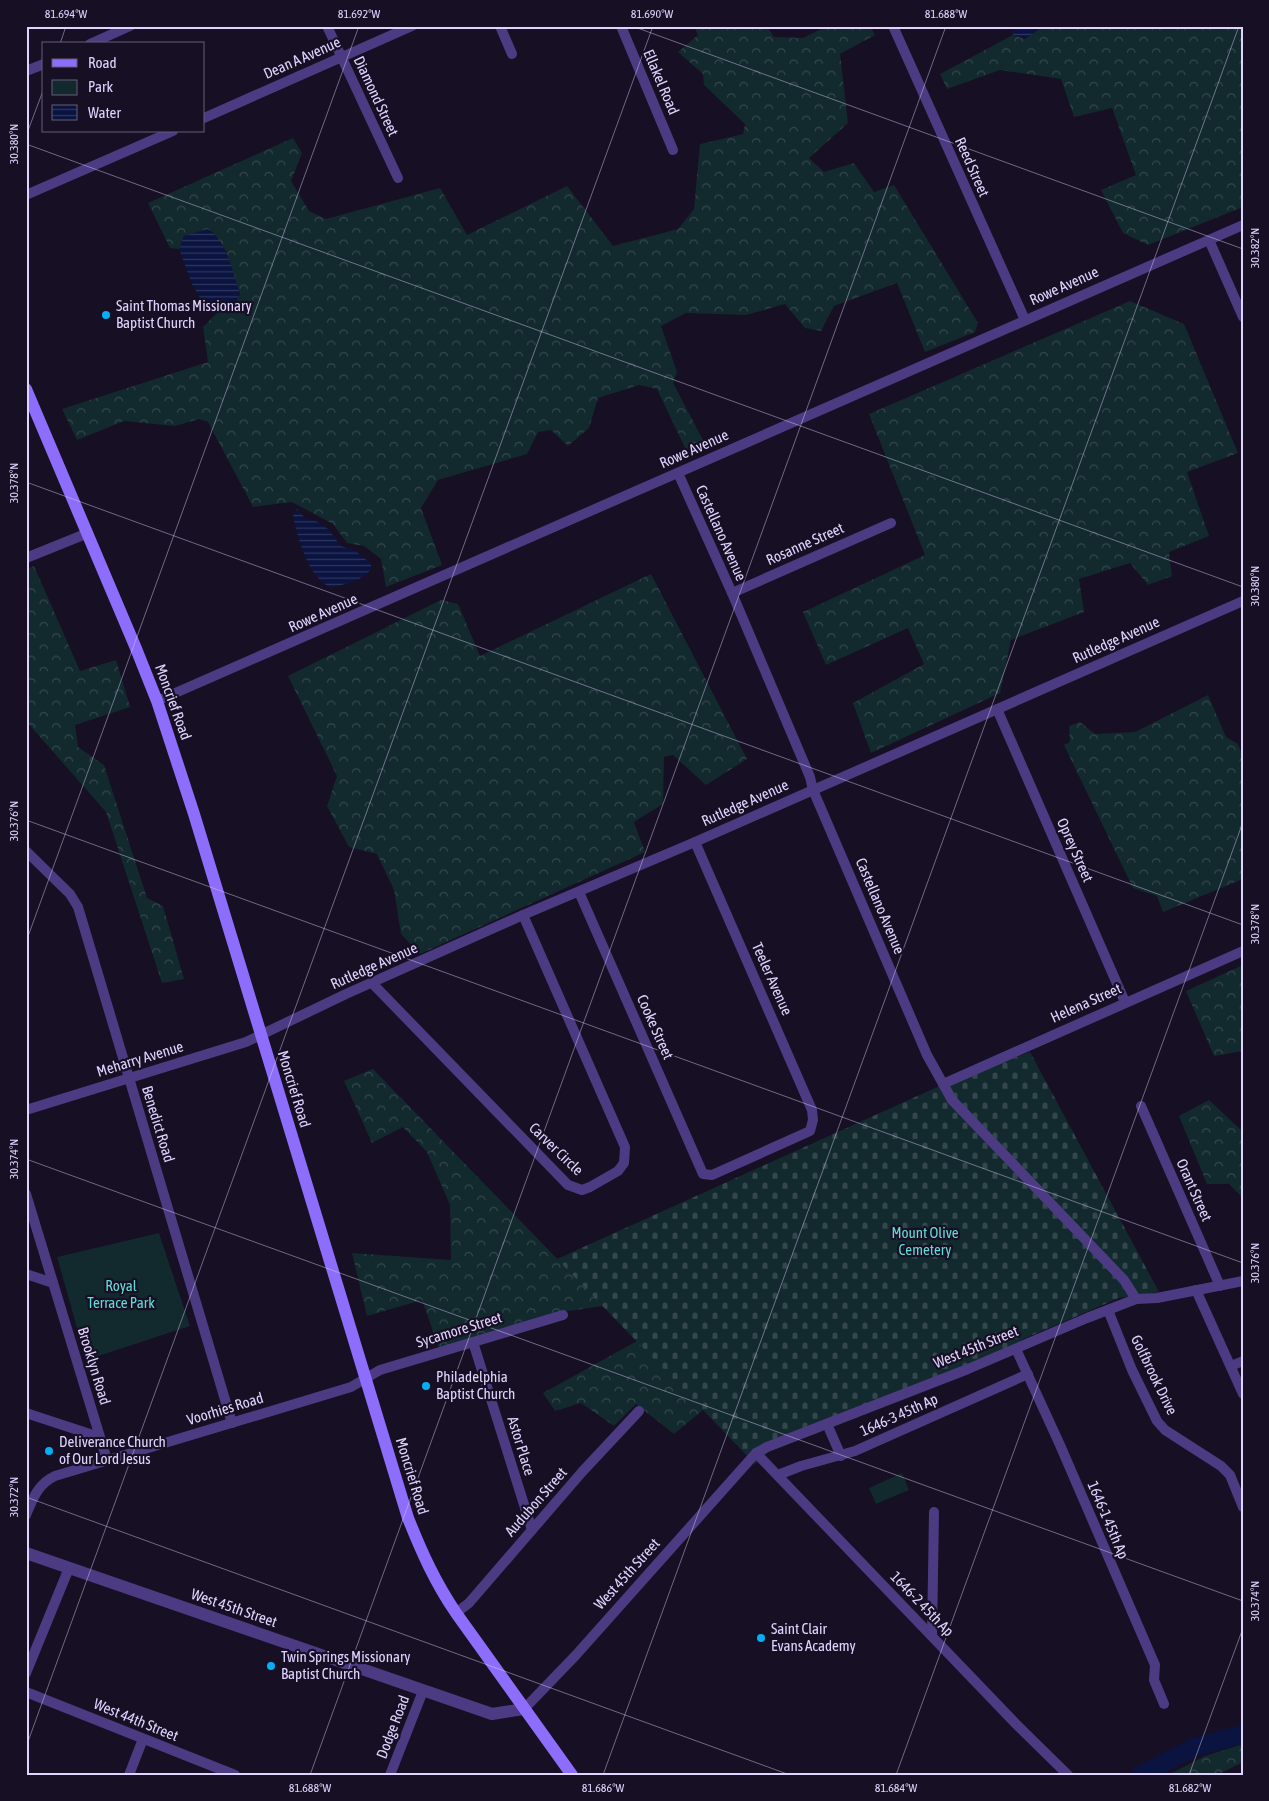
<svg xmlns="http://www.w3.org/2000/svg" width="1269" height="1801" font-family="'Asap Condensed',sans-serif">
  <style>
    .forest { fill: url(#forest-crowns) }
    .cemetery { fill: url(#cemetery-stones) }
    .green { fill: #12292e }
    .water { fill: url(#water-rules) }
    .lines { fill: none; stroke-linecap: round; stroke-linejoin: round }
    .river { stroke: #0b1441; stroke-width: 18 }
    .minor { stroke: #4c3b82; stroke-width: 10 }
    .tertiary { stroke: #4c3b82; stroke-width: 12 }
    .secondary { stroke: #8d6dfb; stroke-width: 12 }
    .ticks { fill: none; stroke: #e0d3fe; stroke-width: 1; stroke-opacity: 0.45 }
    .poi-dot { fill: #06aef6; stroke: #170f24; stroke-width: 2 }
    .labels { text-anchor: middle; stroke-width: 4.5; stroke-linejoin: round; paint-order: stroke }
    .street-label { font-size: 15px; fill: #e0d3fe; stroke: #170f24 }
    .poi-label { font-size: 15px; fill: #e0d3fe; stroke: #170f24; text-anchor: start }
    .park-label { font-size: 15px; fill: #60dcd6; stroke: #170f24 }
    .neatline { fill: none; stroke: #e0d3fe; stroke-width: 2 }
    .ticks-label { font-size: 12px; text-anchor: middle; fill: #e0d3fe }
  </style>
  <defs>
    <pattern id="forest-crowns" width="20" height="18" patternUnits="userSpaceOnUse" patternTransform="scale(1.25)"><rect width="20" height="18" fill="#12292e"/><path d="M2 6a3 3 0 1 1 6 0M12 15a3 3 0 1 1 6 0" fill="none" stroke="#34474d"/></pattern>
    <pattern id="cemetery-stones" width="16" height="16" patternUnits="userSpaceOnUse" patternTransform="scale(1.25)"><rect width="16" height="16" fill="#12292e"/><path d="M2 7V4a2 2 0 0 1 4 0v3zM10 15v-3a2 2 0 0 1 4 0v3z" fill="#34474d"/></pattern>
    <pattern id="water-rules" width="6" height="5" patternUnits="userSpaceOnUse" patternTransform="scale(1.25)"><rect width="6" height="5" fill="#0b1441"/><path d="M0 2.5h6" fill="none" stroke="#2e355e"/></pattern>
  </defs>
  <rect width="100%" height="100%" fill="#170f24"/>
  <g class="forest">
    <polygon points="694,26 767,26 774,37 803,38 827,26 870,26 875,35 840,54 848,123 809,158 824,172 854,163 874,192 894,185 978,323 975,332 925,352 897,283 834,306 821,331 805,328 785,304 746,315 686,313 661,326 677,372 673,383 703,440 686,450 657,389 639,385 598,398 589,428 568,446 551,430 538,432 527,454 438,480 421,508 442,565 386,587 381,559 364,546 347,543 333,524 292,502 253,507 208,422 199,419 175,426 124,421 77,440 62,409 208,362 203,327 218,312 234,306 240,294 226,251 211,231 184,236 179,249 170,248 148,203 293,138 302,153 291,181 309,211 326,219 440,188 467,235 567,186 613,246 678,229 694,209 700,144 743,134 745,124 704,85 703,74 678,52 698,35"/>
    <polygon points="1043,26 1243,26 1243,207 1148,245 1123,233 1101,190 1136,175 1112,108 1074,117 1061,79 1000,70 947,89 940,74 1013,35 1025,39"/>
    <polygon points="1130,301 1184,324 1238,453 1187,472 1209,536 1169,552 1172,576 1148,585 1130,563 1079,579 1084,612 1011,640 1000,693 871,753 853,703 924,664 908,628 826,665 803,612 925,555 869,414"/>
    <polygon points="34,566 80,671 116,660 130,707 75,725 78,747 104,765 147,898 163,906 184,979 162,983 106,812 26,721 26,570"/>
    <polygon points="651,574 747,759 706,785 673,755 664,757 663,804 634,822 645,852 420,954 401,934 394,890 377,854 349,847 327,806 337,776 288,676 441,600 458,604 480,656"/>
    <polygon points="1208,695 1226,737 1238,744 1243,756 1243,879 1163,912 1157,896 1133,888 1064,745 1070,742 1069,726 1080,722 1095,734 1135,732"/>
    <polygon points="1243,965 1243,1051 1214,1056 1186,991"/>
    <polygon points="373,1069 603,1306 561,1312 439,1348 422,1300 367,1316 352,1253 451,1260 450,1205 427,1152 403,1127 372,1143 344,1081"/>
    <polygon points="1209,1100 1240,1129 1243,1128 1243,1198 1229,1184 1207,1184 1179,1116"/>
    <polygon points="637,1341 703,1410 674,1434 636,1404 614,1426 581,1403 555,1411 543,1393"/>
    <polygon points="1243,1744 1243,1762 1217,1775 1168,1775 1205,1756"/>
  </g>
  <polygon class="cemetery" points="1030,1052 1159,1292 1119,1298 1021,1340 1025,1348 866,1414 770,1451 755,1464 557,1259 935,1088"/>
  <g class="green">
    <polygon points="159,1233 190,1326 86,1360 57,1257"/>
    <polygon points="902,1473 909,1490 876,1504 869,1488"/>
  </g>
  <g class="water">
    <polygon points="1012,26 1043,26 1025,39 1013,35"/>
    <path d="M207,229C225,236 234,276 240,294C232,310 225,313 207,310L192,284L179,249L184,236Z"/>
    <path d="M297,509L306,519L316,521L328,529L341,546L356,551L371,564V570L358,580L332,588C308,579 298,538 293,516Z"/>
  </g>
  <g class="lines">
    <polyline class="river" points="1140,1775 1195,1747 1243,1734"/>
    <g class="minor">
      <polyline points="327,26 398,178"/>
      <polyline points="500,26 512,54"/>
      <polyline points="621,26 673,150"/>
      <polyline points="893,26 1025,320"/>
      <polyline points="90,44 130,26"/>
      <polyline points="26,71 44,64"/>
      <polyline points="204,118 412,26"/>
      <polyline points="26,195 173,131"/>
      <polyline points="1209,240 1243,317"/>
      <polyline points="678,473 732,593 810,777 813,790 927,1055 952,1100 1124,1280 1136,1299"/>
      <polyline points="26,558 88,533"/>
      <polyline points="732,593 891,523"/>
      <polyline points="157,701 1243,225"/>
      <polyline points="997,709 1125,1002"/>
      <polyline points="26,851 70,894 78,907 232,1423"/>
      <polyline points="579,892 703,1174 712,1175 810,1131 813,1120 812,1110 695,842"/>
      <polyline points="372,983 568,1185 582,1190 590,1187 618,1171 624,1163 625,1147 523,915"/>
      <polyline points="943,1084 1243,951"/>
      <polyline points="1141,1106 1220,1286"/>
      <polyline points="26,1110 246,1042 346,994 523,915 695,842 1243,601"/>
      <polyline points="26,1194 107,1460"/>
      <polyline points="26,1274 53,1283"/>
      <polyline points="1196,1290 1243,1394"/>
      <polyline points="1108,1310 1132,1370 1157,1421 1165,1430 1221,1466 1230,1475 1243,1507"/>
      <polyline points="473,1342 532,1530"/>
      <polyline points="1016,1349 1060,1445 1155,1665 1154,1680 1164,1704"/>
      <polyline points="1231,1366 1243,1361"/>
      <polyline points="26,1413 99,1437"/>
      <polyline points="827,1424 841,1456"/>
      <polyline points="756,1453 1016,1724 1068,1775"/>
      <polyline points="778,1475 801,1466 855,1451 1028,1374"/>
      <path d="M26,1515C33,1498 38,1484 55,1476L351,1387L380,1370L563,1315"/>
      <polyline points="456,1613 469,1603 582,1472 639,1411"/>
      <polyline points="932,1636 934,1512"/>
      <polyline points="26,1673 69,1568"/>
      <polyline points="26,1692 235,1775"/>
      <polyline points="524,1709 576,1655 756,1453 767,1447 968,1369 1087,1318 1136,1299 1157,1298 1243,1281"/>
      <polyline points="129,1775 143,1739"/>
      <polyline points="390,1775 423,1691"/>
    </g>
    <polyline class="tertiary" points="26,1553 492,1714 524,1709"/>
    <path class="secondary" d="M26,389L135,646L157,701L194,814L408,1518C422,1553 435,1582 456,1613L572,1775"/>
  </g>
  <path class="ticks" d="M632,26L1243,249M60,44L66,26M26,136L44,88M26,144L1243,587M26,482L1243,925M26,820L1243,1263M26,942L359,26M26,1159L1243,1601M26,1497L790,1775M26,1747L653,26M310,1775L946,26M603,1775L1239,26M896,1775L1243,822M1189,1775L1243,1628"/>
  <g class="poi-dot">
    <circle cx="106" cy="315" r="5"/>
    <circle cx="426" cy="1386" r="5"/>
    <circle cx="49" cy="1451" r="5"/>
    <circle cx="761" cy="1638" r="5"/>
    <circle cx="271" cy="1666" r="5"/>
  </g>
  <g class="labels">
    <g class="street-label">
      <text transform="translate(302 58) rotate(-24)" y="5">Dean A Avenue</text>
      <text transform="translate(661 82) rotate(67)" y="5">Ellakel Road</text>
      <text transform="translate(376 96) rotate(65)" y="5">Diamond Street</text>
      <text transform="translate(972 167) rotate(66)" y="5">Reed Street</text>
      <text transform="translate(1064 286) rotate(-24)" y="5">Rowe Avenue</text>
      <text transform="translate(694 449) rotate(-24)" y="5">Rowe Avenue</text>
      <text transform="translate(721 533) rotate(66)" y="5">Castellano Avenue</text>
      <text transform="translate(805 544) rotate(-24)" y="5">Rosanne Street</text>
      <text transform="translate(323 613) rotate(-24)" y="5">Rowe Avenue</text>
      <text transform="translate(1116 640) rotate(-24)" y="5">Rutledge Avenue</text>
      <text transform="translate(173 702) rotate(70)" y="5">Moncrief Road</text>
      <text transform="translate(745 803) rotate(-24)" y="5">Rutledge Avenue</text>
      <text transform="translate(1075 850) rotate(66)" y="5">Oprey Street</text>
      <text transform="translate(880 906) rotate(67)" y="5">Castellano Avenue</text>
      <text transform="translate(374 966) rotate(-24)" y="5">Rutledge Avenue</text>
      <text transform="translate(772 979) rotate(66)" y="5">Teeler Avenue</text>
      <text transform="translate(1086 1003) rotate(-24)" y="5">Helena Street</text>
      <text transform="translate(655 1027) rotate(66)" y="5">Cooke Street</text>
      <text transform="translate(140 1059) rotate(-17)" y="5">Meharry Avenue</text>
      <text transform="translate(294 1089) rotate(73)" y="5">Moncrief Road</text>
      <text transform="translate(158 1124) rotate(73)" y="5">Benedict Road</text>
      <text transform="translate(556 1149) rotate(44)" y="5">Carver Circle</text>
      <text transform="translate(1194 1190) rotate(66)" y="5">Orant Street</text>
      <text transform="translate(459 1330) rotate(-17)" y="5">Sycamore Street</text>
      <text transform="translate(976 1347) rotate(-22)" y="5">West 45th Street</text>
      <text transform="translate(94 1366) rotate(73)" y="5">Brooklyn Road</text>
      <text transform="translate(1154 1375) rotate(64)" y="5">Golfbrook Drive</text>
      <text transform="translate(225 1409) rotate(-17)" y="5">Voorhies Road</text>
      <text transform="translate(899 1415) rotate(-24)" y="5">1646-3 45th Ap</text>
      <text transform="translate(521 1446) rotate(73)" y="5">Astor Place</text>
      <text transform="translate(412 1476) rotate(73)" y="5">Moncrief Road</text>
      <text transform="translate(536 1502) rotate(-49)" y="5">Audubon Street</text>
      <text transform="translate(1108 1520) rotate(67)" y="5">1646-1 45th Ap</text>
      <text transform="translate(627 1574) rotate(-48)" y="5">West 45th Street</text>
      <text transform="translate(922 1604) rotate(46)" y="5">1646-2 45th Ap</text>
      <text transform="translate(234 1608) rotate(19)" y="5">West 45th Street</text>
      <text transform="translate(136 1720) rotate(22)" y="5">West 44th Street</text>
      <text transform="translate(393 1727) rotate(-69)" y="5">Dodge Road</text>
    </g>
    <g class="poi-label">
      <text x="116" y="311">Saint Thomas Missionary<tspan x="116" dy="17">Baptist Church</tspan></text>
      <text x="436" y="1382">Philadelphia<tspan x="436" dy="17">Baptist Church</tspan></text>
      <text x="59" y="1447">Deliverance Church<tspan x="59" dy="17">of Our Lord Jesus</tspan></text>
      <text x="771" y="1634">Saint Clair<tspan x="771" dy="17">Evans Academy</tspan></text>
      <text x="281" y="1662">Twin Springs Missionary<tspan x="281" dy="17">Baptist Church</tspan></text>
    </g>
    <g class="park-label">
      <text x="925" y="1238">Mount Olive<tspan x="925" dy="17">Cemetery</tspan></text>
      <text x="121" y="1291">Royal<tspan x="121" dy="17">Terrace Park</tspan></text>
    </g>
  </g>
  <rect width="1269" height="1801" fill="none" stroke="#170f24" stroke-width="55"/>
  <rect x="42" y="42" width="162" height="90" fill="#170f24" stroke="#675d7b"/>
  <rect x="52" y="59" width="25" height="8" fill="#8d6dfb" stroke="#675d7b"/>
  <text x="88" y="68" font-size="15" fill="#e0d3fe">Road</text>
  <rect x="52" y="80" width="25" height="15" fill="#12292e" stroke="#675d7b"/>
  <text x="88" y="92" font-size="15" fill="#e0d3fe">Park</text>
  <rect x="52" y="105" width="25" height="15" fill="url(#water-rules)" stroke="#675d7b"/>
  <text x="88" y="118" font-size="15" fill="#e0d3fe">Water</text>
  <rect x="28" y="28" width="1214" height="1746" class="neatline"/>
  <g class="ticks-label">
    <text x="66" y="18">81.694°W</text>
    <text x="359" y="18">81.692°W</text>
    <text x="652" y="18">81.690°W</text>
    <text x="946" y="18">81.688°W</text>
    <text transform="translate(14 144) rotate(-90)" y="4">30.380°N</text>
    <text transform="translate(1255 248) rotate(-90)" y="4">30.382°N</text>
    <text transform="translate(14 483) rotate(-90)" y="4">30.378°N</text>
    <text transform="translate(1255 586) rotate(-90)" y="4">30.380°N</text>
    <text transform="translate(14 821) rotate(-90)" y="4">30.376°N</text>
    <text transform="translate(1255 924) rotate(-90)" y="4">30.378°N</text>
    <text transform="translate(14 1159) rotate(-90)" y="4">30.374°N</text>
    <text transform="translate(1255 1263) rotate(-90)" y="4">30.376°N</text>
    <text transform="translate(14 1497) rotate(-90)" y="4">30.372°N</text>
    <text transform="translate(1255 1601) rotate(-90)" y="4">30.374°N</text>
    <text x="310" y="1792">81.688°W</text>
    <text x="603" y="1792">81.686°W</text>
    <text x="896" y="1792">81.684°W</text>
    <text x="1190" y="1792">81.682°W</text>
  </g>
</svg>
